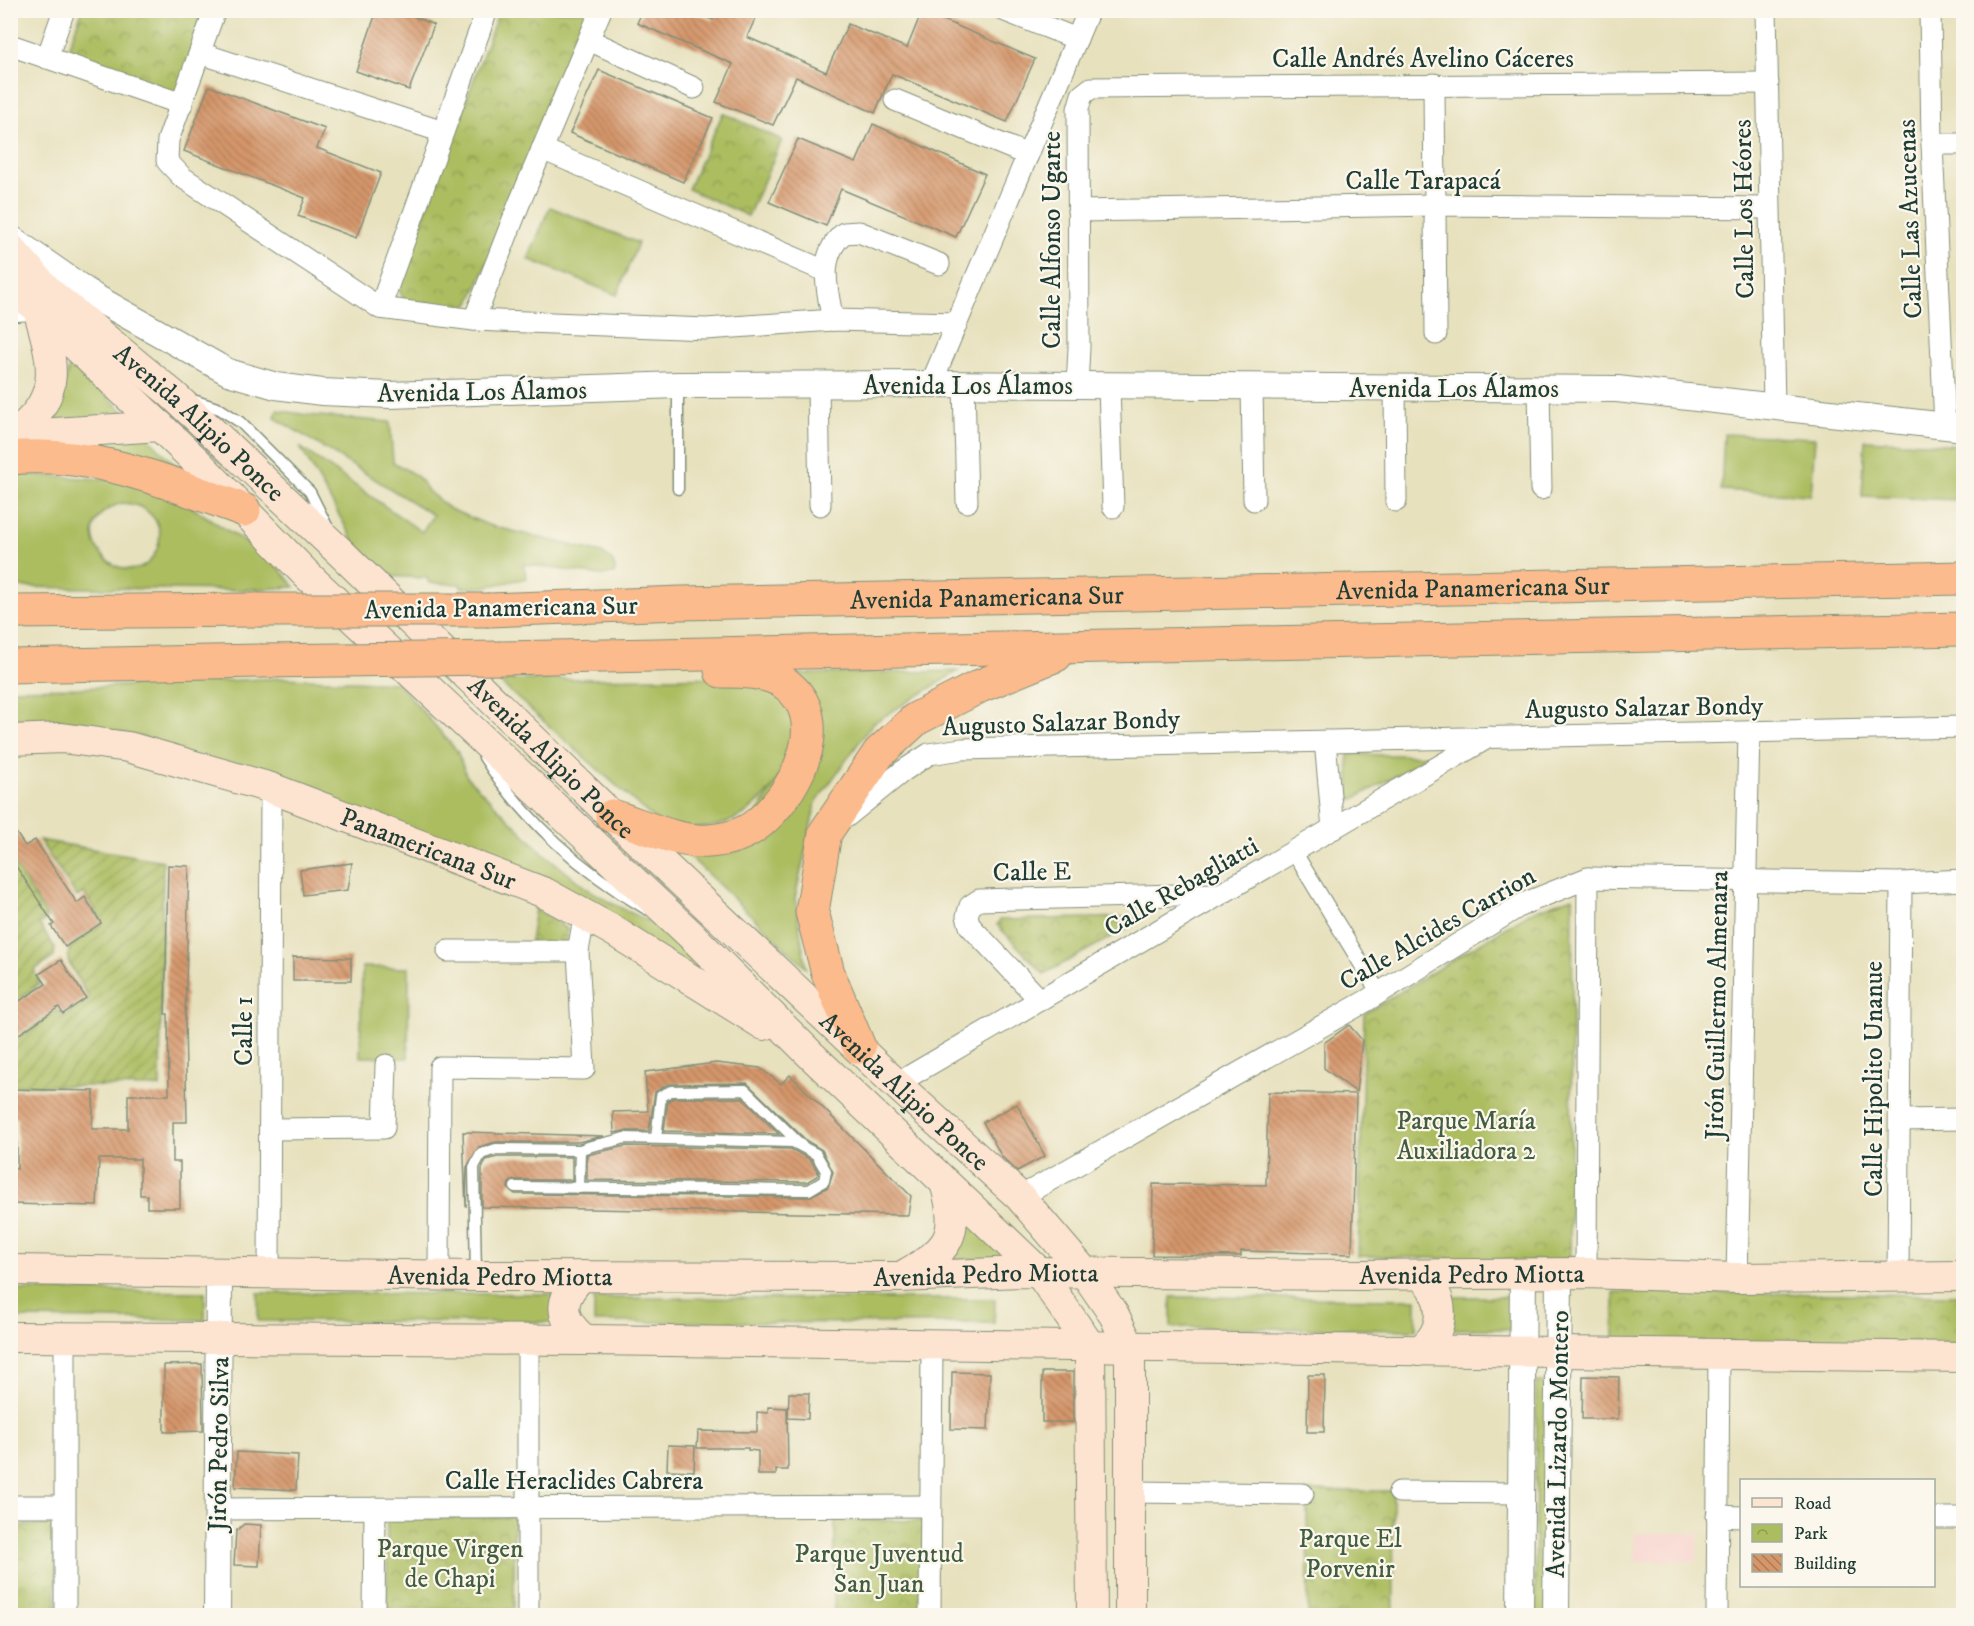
<svg xmlns="http://www.w3.org/2000/svg" width="1974" height="1626" font-family="'IM FELL DW Pica',serif">
  <style>
    .built { fill: #f7d0cb }
    .grass { fill: #acbd60; stroke: #667d4a; stroke-width: 1.5; fill-rule: evenodd }
    .park { fill: url(#park-crowns); stroke: #667d4a; stroke-width: 1.5 }
    .garden { fill: url(#garden-furrows); stroke: #667d4a; stroke-width: 1.5 }
    .building { fill: url(#building-back-hatch) }
    .lines { fill: none; stroke-linecap: round; stroke-linejoin: round }
    .service-casing { stroke: #838f79; stroke-width: 13 }
    .pedestrian-casing { stroke: #838f79; stroke-width: 17 }
    .minor-casing { stroke: #838f79; stroke-width: 23 }
    .tertiary-casing { stroke: #838f79; stroke-width: 28 }
    .secondary-casing { stroke: #838f79; stroke-width: 32 }
    .motorway-casing { stroke: #838f79; stroke-width: 35 }
    .service { stroke: #fff; stroke-width: 10 }
    .pedestrian { stroke: #fff; stroke-width: 15 }
    .minor { stroke: #fff; stroke-width: 21 }
    .tertiary { stroke: #fff; stroke-width: 26 }
    .secondary { stroke: #fde4d1; stroke-width: 30 }
    .motorway { stroke: #fbbb8c; stroke-width: 33 }
    .motorway-bridge-casing { stroke: #838f79; stroke-width: 35; stroke-linecap: butt }
    .motorway-bridge { stroke: #fbbb8c; stroke-width: 33 }
    .labels { text-anchor: middle; stroke-width: 4.5; stroke-linejoin: round; paint-order: stroke }
    .street-label { font-size: 26px; fill: #1f3d34; stroke: #fbf7ec }
    .park-label { font-size: 26px; fill: #425d3f; stroke: #fbf7ec }
  </style>
  <defs>
    <pattern id="park-crowns" width="20" height="18" patternUnits="userSpaceOnUse" patternTransform="scale(1.5)"><rect width="20" height="18" fill="#acbd60"/><path d="M2 6a3 3 0 1 1 6 0M12 15a3 3 0 1 1 6 0" fill="none" stroke="#8b9b50"/></pattern>
    <pattern id="garden-furrows" width="10" height="10" patternUnits="userSpaceOnUse" patternTransform="scale(1.5)"><rect width="10" height="10" fill="#acbd60"/><path d="M-1 1l2-2M0 10L10 0M9 11l2-2" fill="none" stroke="#8b9b50"/></pattern>
    <pattern id="building-back-hatch" width="6" height="6" patternUnits="userSpaceOnUse" patternTransform="scale(1.5)"><rect width="6" height="6" fill="#d5966a"/><path d="M-1 5l2 2M0 0l6 6M5-1l2 2" fill="none" stroke="#ac7c58"/></pattern>
  </defs>
  <rect width="100%" height="100%" fill="#fbf7ec"/>
  <filter id="ink" filterUnits="userSpaceOnUse"><feTurbulence type="fractalNoise" baseFrequency=".0167" numOctaves="2"/><feDisplacementMap in="SourceGraphic" scale="12" xChannelSelector="R" yChannelSelector="G"/><feConvolveMatrix kernelMatrix="1 2 1 2 8 2 1 2 1" color-interpolation-filters="sRGB"/></filter>
  <filter id="wash" filterUnits="userSpaceOnUse"><feTurbulence type="fractalNoise" baseFrequency=".008" numOctaves="4" result="noise"/><feDisplacementMap in="SourceGraphic" scale="24" xChannelSelector="R" yChannelSelector="G"/><feGaussianBlur stdDeviation="1.35" result="paint"/><feColorMatrix in="noise" values="0 0 0 0 0 0 0 0 0 0 0 0 0 0 0 0 0 1.4 0 .05"/><feComposite in="paint" operator="in"/></filter>
  <g filter="url(#wash)">
    <rect width="100%" height="100%" fill="#e7e1be"/>
    <rect class="built" x="1635" y="1533" width="62" height="28"/>
    <g class="grass">
      <polygon points="550,207 638,243 617,295 528,259"/>
      <polygon points="71,359 183,473 144,455 109,445 69,440 42,428 60,404"/>
      <path d="M277,410L307,415L390,422L393,462L417,476L429,492L450,509L488,525L602,553C611,559 617,563 614,574L600,575L523,564L527,578L484,587L461,588L460,584L429,583L427,578L387,576L355,543L300,447L422,532L433,515L275,418Z"/>
      <polygon points="1724,434 1815,438 1811,495 1721,490"/>
      <polygon points="1865,440 1961,445 1958,500 1862,496"/>
      <path d="M11,474L120,480L184,502L271,559L295,587L241,590L11,587ZM122,503C147,504 167,523 157,549C133,607 50,526 122,503Z"/>
      <polygon points="958,671 873,723 816,802 795,898 806,968 689,856 737,847 817,713 800,674"/>
      <path d="M743,677C752,680 767,682 774,688C823,728 774,806 726,823C706,830 684,828 662,826L497,680Z"/>
      <polygon points="283,678 398,683 457,751 467,777 543,853 586,888 617,906 650,922 682,945 702,974 149,739 66,721 11,720 11,689 78,688"/>
      <polygon points="1348,754 1432,756 1350,801"/>
      <polygon points="362,967 409,968 408,1058 360,1057"/>
      <polygon points="961,1215 1016,1259 942,1260"/>
      <polygon points="11,1290 205,1292 205,1320 11,1318"/>
      <polygon points="258,1293 555,1294 555,1322 258,1321"/>
      <polygon points="1171,1297 1416,1299 1416,1330 1171,1327"/>
      <rect x="1452" y="1297" width="59" height="32"/>
      <polygon points="594,1298 995,1299 994,1323 594,1322"/>
      <polygon points="1536,1382 1550,1382 1550,1615 1535,1616"/>
    </g>
    <g class="park">
      <polygon points="82,11 210,11 180,95 66,54"/>
      <polygon points="499,11 597,11 469,305 461,309 405,301 400,292 399,283"/>
      <polygon points="723,113 782,140 748,216 688,189"/>
      <polygon points="1573,897 1570,1262 1358,1256 1364,1014 1531,912"/>
      <polygon points="535,908 567,929 567,943 530,942"/>
      <polygon points="1132,917 1137,920 1135,924 1044,974 997,925 1000,920"/>
      <polygon points="1614,1292 1963,1295 1963,1345 1614,1342"/>
      <polygon points="1307,1491 1393,1491 1394,1615 1308,1615"/>
      <polygon points="514,1517 514,1609 387,1609 387,1518"/>
      <polygon points="835,1520 925,1521 924,1615 834,1616"/>
      <polygon points="55,1525 56,1608 11,1608 10,1526"/>
    </g>
    <g class="garden">
      <polygon points="39,840 163,861 160,1087 11,1085 11,1043 58,1010 63,1017 89,999 68,961 69,947 103,923 84,893 77,897"/>
      <polygon points="15,865 48,918 39,924 55,948 54,957 34,970 40,984 11,1004 10,868"/>
    </g>
    <g id="blocks">
      <g class="building">
        <polygon points="377,10 399,10 434,25 409,90 356,71"/>
        <polygon points="643,10 686,10 713,20 717,10 759,10 747,37 826,72 848,24 907,48 922,11 1035,59 1007,122 892,74 875,113 796,77 773,125 716,102 733,64 637,23"/>
        <polygon points="599,70 713,118 683,182 570,133"/>
        <polygon points="209,86 325,129 317,148 381,173 356,238 298,216 305,198 184,151"/>
        <polygon points="873,124 985,174 956,237 841,189 826,226 769,202 798,139 856,163"/>
        <polygon points="10,824 25,846 35,840 77,903 85,897 101,923 65,947 51,926 54,924 10,857"/>
        <polygon points="352,863 348,890 303,895 300,870"/>
        <polygon points="168,865 189,866 185,1021 187,1122 173,1122 173,1162 180,1162 180,1208 147,1208 147,1195 140,1195 140,1159 99,1159 97,1206 10,1204 10,1168 17,1169 17,1118 10,1118 10,1089 94,1091 92,1129 128,1129 128,1095 169,1095 168,1014 165,1014"/>
        <polygon points="293,957 351,958 351,981 293,981"/>
        <polygon points="61,960 86,998 63,1014 59,1007 10,1040 10,1007 46,984 39,974"/>
        <polygon points="1349,1025 1362,1040 1356,1092 1324,1068 1324,1043"/>
        <polygon points="716,1063 760,1068 781,1084 790,1075 911,1196 908,1215 482,1207 482,1169 486,1160 497,1157 572,1157 572,1180 514,1180 509,1183 508,1188 515,1194 809,1197 828,1187 833,1172 822,1150 807,1141 747,1083 668,1084 655,1092 649,1131 624,1131 614,1133 613,1112 648,1111 645,1072"/>
        <polygon points="1268,1092 1356,1094 1352,1254 1241,1251 1241,1256 1152,1255 1153,1184 1266,1185"/>
        <polygon points="673,1098 742,1098 779,1134 664,1131 668,1101"/>
        <polygon points="1017,1104 1045,1156 1017,1171 1002,1157 983,1122"/>
        <polygon points="463,1132 604,1136 578,1142 496,1142 479,1147 467,1167 466,1207"/>
        <polygon points="625,1146 791,1149 811,1160 818,1172 817,1176 807,1182 587,1180 587,1155"/>
        <polygon points="202,1364 203,1431 164,1432 164,1365"/>
        <polygon points="952,1372 990,1373 988,1430 951,1429"/>
        <rect x="1042" y="1372" width="31" height="50"/>
        <polygon points="1308,1375 1325,1375 1324,1432 1307,1432"/>
        <polygon points="1583,1376 1619,1377 1618,1419 1582,1419"/>
        <polygon points="789,1393 809,1393 808,1419 788,1418"/>
        <polygon points="768,1407 787,1408 788,1470 776,1470 776,1475 758,1475 758,1451 748,1450 748,1448 697,1448 698,1431 757,1432 757,1412 768,1413"/>
        <polygon points="668,1445 695,1446 694,1471 667,1470"/>
        <polygon points="237,1452 298,1455 296,1490 235,1487"/>
        <polygon points="244,1524 261,1525 259,1566 234,1565 236,1531"/>
      </g>
    </g>
  </g>
  <g filter="url(#ink)">
    <use href="#blocks" fill-opacity="0" stroke="#838f79" stroke-width="1.5"/>
    <g class="lines">
      <g class="service-casing">
        <g id="service">
          <polyline points="678,386 678,489"/>
          <polyline points="190,399 220,409 240,422 310,492 328,528"/>
          <path d="M484,757C523,820 583,872 646,909"/>
          <polyline points="656,1138 661,1096 671,1091 745,1090 801,1145"/>
          <polyline points="579,1188 580,1150"/>
          <path d="M476,1276L474,1167L481,1154L496,1149L580,1150C594,1143 609,1144 624,1138L793,1142L816,1154L826,1171L824,1181L809,1190L515,1187"/>
        </g>
      </g>
      <g class="pedestrian-casing">
        <polyline id="pedestrian" points="1294,852 1379,993"/>
      </g>
      <g class="minor-casing">
        <g id="minor">
          <polyline points="215,10 168,140 167,161 182,177 380,308 474,320 706,329 833,320 956,323"/>
          <polyline points="1003,10 1077,39"/>
          <polyline points="1766,10 1774,407"/>
          <polyline points="1930,10 1932,144 1945,426"/>
          <polyline points="589,40 694,88"/>
          <polyline points="10,45 182,104"/>
          <polyline points="200,53 443,132"/>
          <polyline points="47,58 64,10"/>
          <polyline points="1434,84 1436,334"/>
          <polyline points="895,100 1028,155"/>
          <polyline points="1932,144 1964,144"/>
          <polyline points="542,149 825,271"/>
          <polyline points="1078,211 1436,205 1769,208"/>
          <polyline points="380,308 487,10"/>
          <polyline points="10,311 38,309"/>
          <polyline points="474,320 519,204 601,10"/>
          <path d="M833,320C827,290 817,256 844,233L859,232L939,264"/>
          <polyline points="931,384 1089,10"/>
          <polyline points="818,385 820,505"/>
          <polyline points="964,385 967,502"/>
          <polyline points="1077,386 1079,348 1078,109 1082,95 1091,88 1768,83"/>
          <polyline points="1109,386 1113,507"/>
          <polyline points="1252,387 1254,500"/>
          <polyline points="1395,387 1396,501"/>
          <polyline points="1539,388 1541,489"/>
          <polyline points="1325,741 1333,829"/>
          <polyline points="846,817 903,771 929,754 962,749 1964,727"/>
          <polyline points="448,951 578,951"/>
          <polyline points="1040,1000 970,926 967,916 970,906 979,900 1217,894"/>
          <polyline points="896,1084 1489,737"/>
          <polyline points="1900,1120 1964,1119"/>
          <polyline points="270,1129 384,1128 386,1065"/>
          <polyline points="1020,1197 1366,1001 1523,904 1588,878 1901,883 1964,880"/>
          <polyline points="269,1273 271,788"/>
          <polyline points="1586,1273 1588,878"/>
          <polyline points="439,1275 440,1067 584,1069 578,951 585,913"/>
          <polyline points="1898,1276 1901,883"/>
          <polyline points="1737,1278 1749,732"/>
          <polyline points="65,1338 65,1616"/>
          <polyline points="1131,1492 1303,1494"/>
          <polyline points="1399,1492 1521,1493"/>
          <polyline points="10,1506 64,1506"/>
          <polyline points="217,1509 930,1506"/>
          <polyline points="1717,1516 1742,1517"/>
          <polyline points="1934,1518 1964,1518"/>
          <polyline points="374,1616 375,1508"/>
          <polyline points="528,1616 528,1341"/>
          <polyline points="930,1616 932,1345"/>
          <polyline points="1717,1616 1719,1354"/>
        </g>
      </g>
      <g class="tertiary-casing">
        <g id="tertiary">
          <polyline points="10,238 93,296 228,372 276,386 322,392 390,395 678,385 931,384 1617,389 1964,428"/>
          <polyline points="217,1616 219,1273"/>
          <polyline points="1520,1616 1523,1274"/>
          <polyline points="1556,1616 1559,1273"/>
        </g>
      </g>
      <g class="secondary-casing">
        <g id="secondary">
          <path id="s1" d="M10,248L49,292L172,394L340,552L612,816L896,1084L1020,1197L1085,1273L1114,1315L1130,1348V1616"/>
          <polyline points="10,283 194,459 307,575 692,936 811,1055 1039,1272 1090,1346 1092,1616"/>
          <polyline points="10,436 160,426"/>
          <path d="M12,436C64,398 54,364 38,309"/>
          <path id="s2" d="M10,740L62,738L128,747L271,788L545,893L612,930L764,1025"/>
          <path id="s3" d="M10,1270L476,1276L901,1277L1020,1272L1359,1275L1586,1273L1737,1278L1964,1276"/>
          <path d="M904,1275C949,1250 961,1236 945,1183"/>
          <path d="M582,1276C558,1300 558,1318 585,1340"/>
          <polyline points="10,1337 585,1340 1964,1357"/>
          <path d="M1419,1351C1447,1331 1446,1297 1421,1275"/>
        </g>
      </g>
      <g class="motorway-casing">
        <g id="motorway">
          <path d="M10,458C94,450 167,482 244,510"/>
          <path id="s4" d="M489,610L681,603L1964,578"/>
          <polyline points="10,612 258,610"/>
          <polyline points="501,658 1964,629"/>
          <polyline points="10,666 260,661"/>
          <path d="M612,816C642,825 677,843 709,841C723,840 740,836 752,828C792,801 838,719 783,682C765,671 742,671 721,671"/>
          <polyline points="859,1047 828,973 812,912 825,833 879,753 916,719 980,686 1056,655"/>
        </g>
      </g>
      <use href="#service" class="service"/>
      <use href="#pedestrian" class="pedestrian"/>
      <use href="#minor" class="minor"/>
      <use href="#tertiary" class="tertiary"/>
      <use href="#secondary" class="secondary"/>
      <use href="#motorway" class="motorway"/>
      <g class="motorway-bridge-casing">
        <g id="motorway-bridge">
          <polyline points="258,610 489,610"/>
          <polyline points="260,661 501,658"/>
        </g>
      </g>
      <use href="#motorway-bridge" class="motorway-bridge"/>
    </g>
  </g>
  <g class="labels">
    <g class="street-label">
      <text x="1423" y="67">Calle Andrés Avelino Cáceres</text>
      <text x="1423" y="189">Calle Tarapacá</text>
      <text transform="translate(1743 209) rotate(-91)" y="9">Calle Los Héores</text>
      <text transform="translate(1909 219) rotate(-92)" y="9">Calle Las Azucenas</text>
      <text transform="translate(1051 240) rotate(-90)" y="9">Calle Alfonso Ugarte</text>
      <text x="968" y="394">Avenida Los Álamos</text>
      <text x="1454" y="397">Avenida Los Álamos</text>
      <text transform="translate(482 391) rotate(-1)" y="9">Avenida Los Álamos</text>
      <text dy="9" stroke="none"><textPath href="#s1" startOffset="258">Avenida Alipio Ponce</textPath></text>
      <text dy="9" stroke="none"><textPath href="#s4" startOffset="984">Avenida Panamericana Sur</textPath></text>
      <text dy="9" stroke="none"><textPath href="#s4" startOffset="498">Avenida Panamericana Sur</textPath></text>
      <text transform="translate(501 607) rotate(-1)" y="9">Avenida Panamericana Sur</text>
      <text transform="translate(1644 707) rotate(-1)" y="9">Augusto Salazar Bondy</text>
      <text transform="translate(1061 722) rotate(-2)" y="9">Augusto Salazar Bondy</text>
      <text dy="9" stroke="none"><textPath href="#s1" startOffset="744">Avenida Alipio Ponce</textPath></text>
      <text dy="9" stroke="none"><textPath href="#s2" startOffset="436">Panamericana Sur</textPath></text>
      <text transform="translate(1032 871) rotate(-1)" y="9">Calle E</text>
      <text transform="translate(1181 886) rotate(-30)" y="9">Calle Rebagliatti</text>
      <text transform="translate(1437 928) rotate(-30)" y="9">Calle Alcides Carrion</text>
      <text transform="translate(1716 1005) rotate(-89)" y="9">Jirón Guillermo Almenara</text>
      <text transform="translate(243 1031) rotate(-90)" y="9">Calle 1</text>
      <text transform="translate(1873 1079) rotate(-90)" y="9">Calle Hipolito Unanue</text>
      <text dy="9" stroke="none"><textPath href="#s1" startOffset="1230">Avenida Alipio Ponce</textPath></text>
      <text dy="9" stroke="none"><textPath href="#s3" startOffset="1462">Avenida Pedro Miotta</textPath></text>
      <text dy="9" stroke="none"><textPath href="#s3" startOffset="490">Avenida Pedro Miotta</textPath></text>
      <text dy="9" stroke="none"><textPath href="#s3" startOffset="976">Avenida Pedro Miotta</textPath></text>
      <text transform="translate(218 1444) rotate(-89)" y="9">Jirón Pedro Silva</text>
      <text transform="translate(1557 1444) rotate(-89)" y="9">Avenida Lizardo Montero</text>
      <text x="574" y="1489">Calle Heraclides Cabrera</text>
    </g>
    <g class="park-label">
      <text x="1466" y="1129">Parque María<tspan x="1466" dy="30">Auxiliadora 2</tspan></text>
      <text x="1350" y="1547">Parque El<tspan x="1350" dy="30">Porvenir</tspan></text>
      <text x="450" y="1557">Parque Virgen<tspan x="450" dy="30">de Chapi</tspan></text>
      <text x="879" y="1562">Parque Juventud<tspan x="879" dy="30">San Juan</tspan></text>
    </g>
  </g>
  <rect width="1974" height="1626" fill="none" stroke="#fbf7ec" stroke-width="36"/>
  <rect x="1740" y="1479" width="195" height="108" fill="#fbf7ec" stroke="#a3ada2" stroke-width="1.5"/>
  <rect x="1752" y="1498" width="30" height="9" fill="#fde4d1" stroke="#a3ada2" stroke-width="1.5"/>
  <text x="1794" y="1509" font-size="18" fill="#1f3d34">Road</text>
  <rect x="1752" y="1524" width="30" height="18" fill="url(#park-crowns)" stroke="#a3ada2" stroke-width="1.5"/>
  <text x="1794" y="1539" font-size="18" fill="#1f3d34">Park</text>
  <rect x="1752" y="1554" width="30" height="18" fill="url(#building-back-hatch)" stroke="#a3ada2" stroke-width="1.5"/>
  <text x="1794" y="1569" font-size="18" fill="#1f3d34">Building</text>
</svg>
